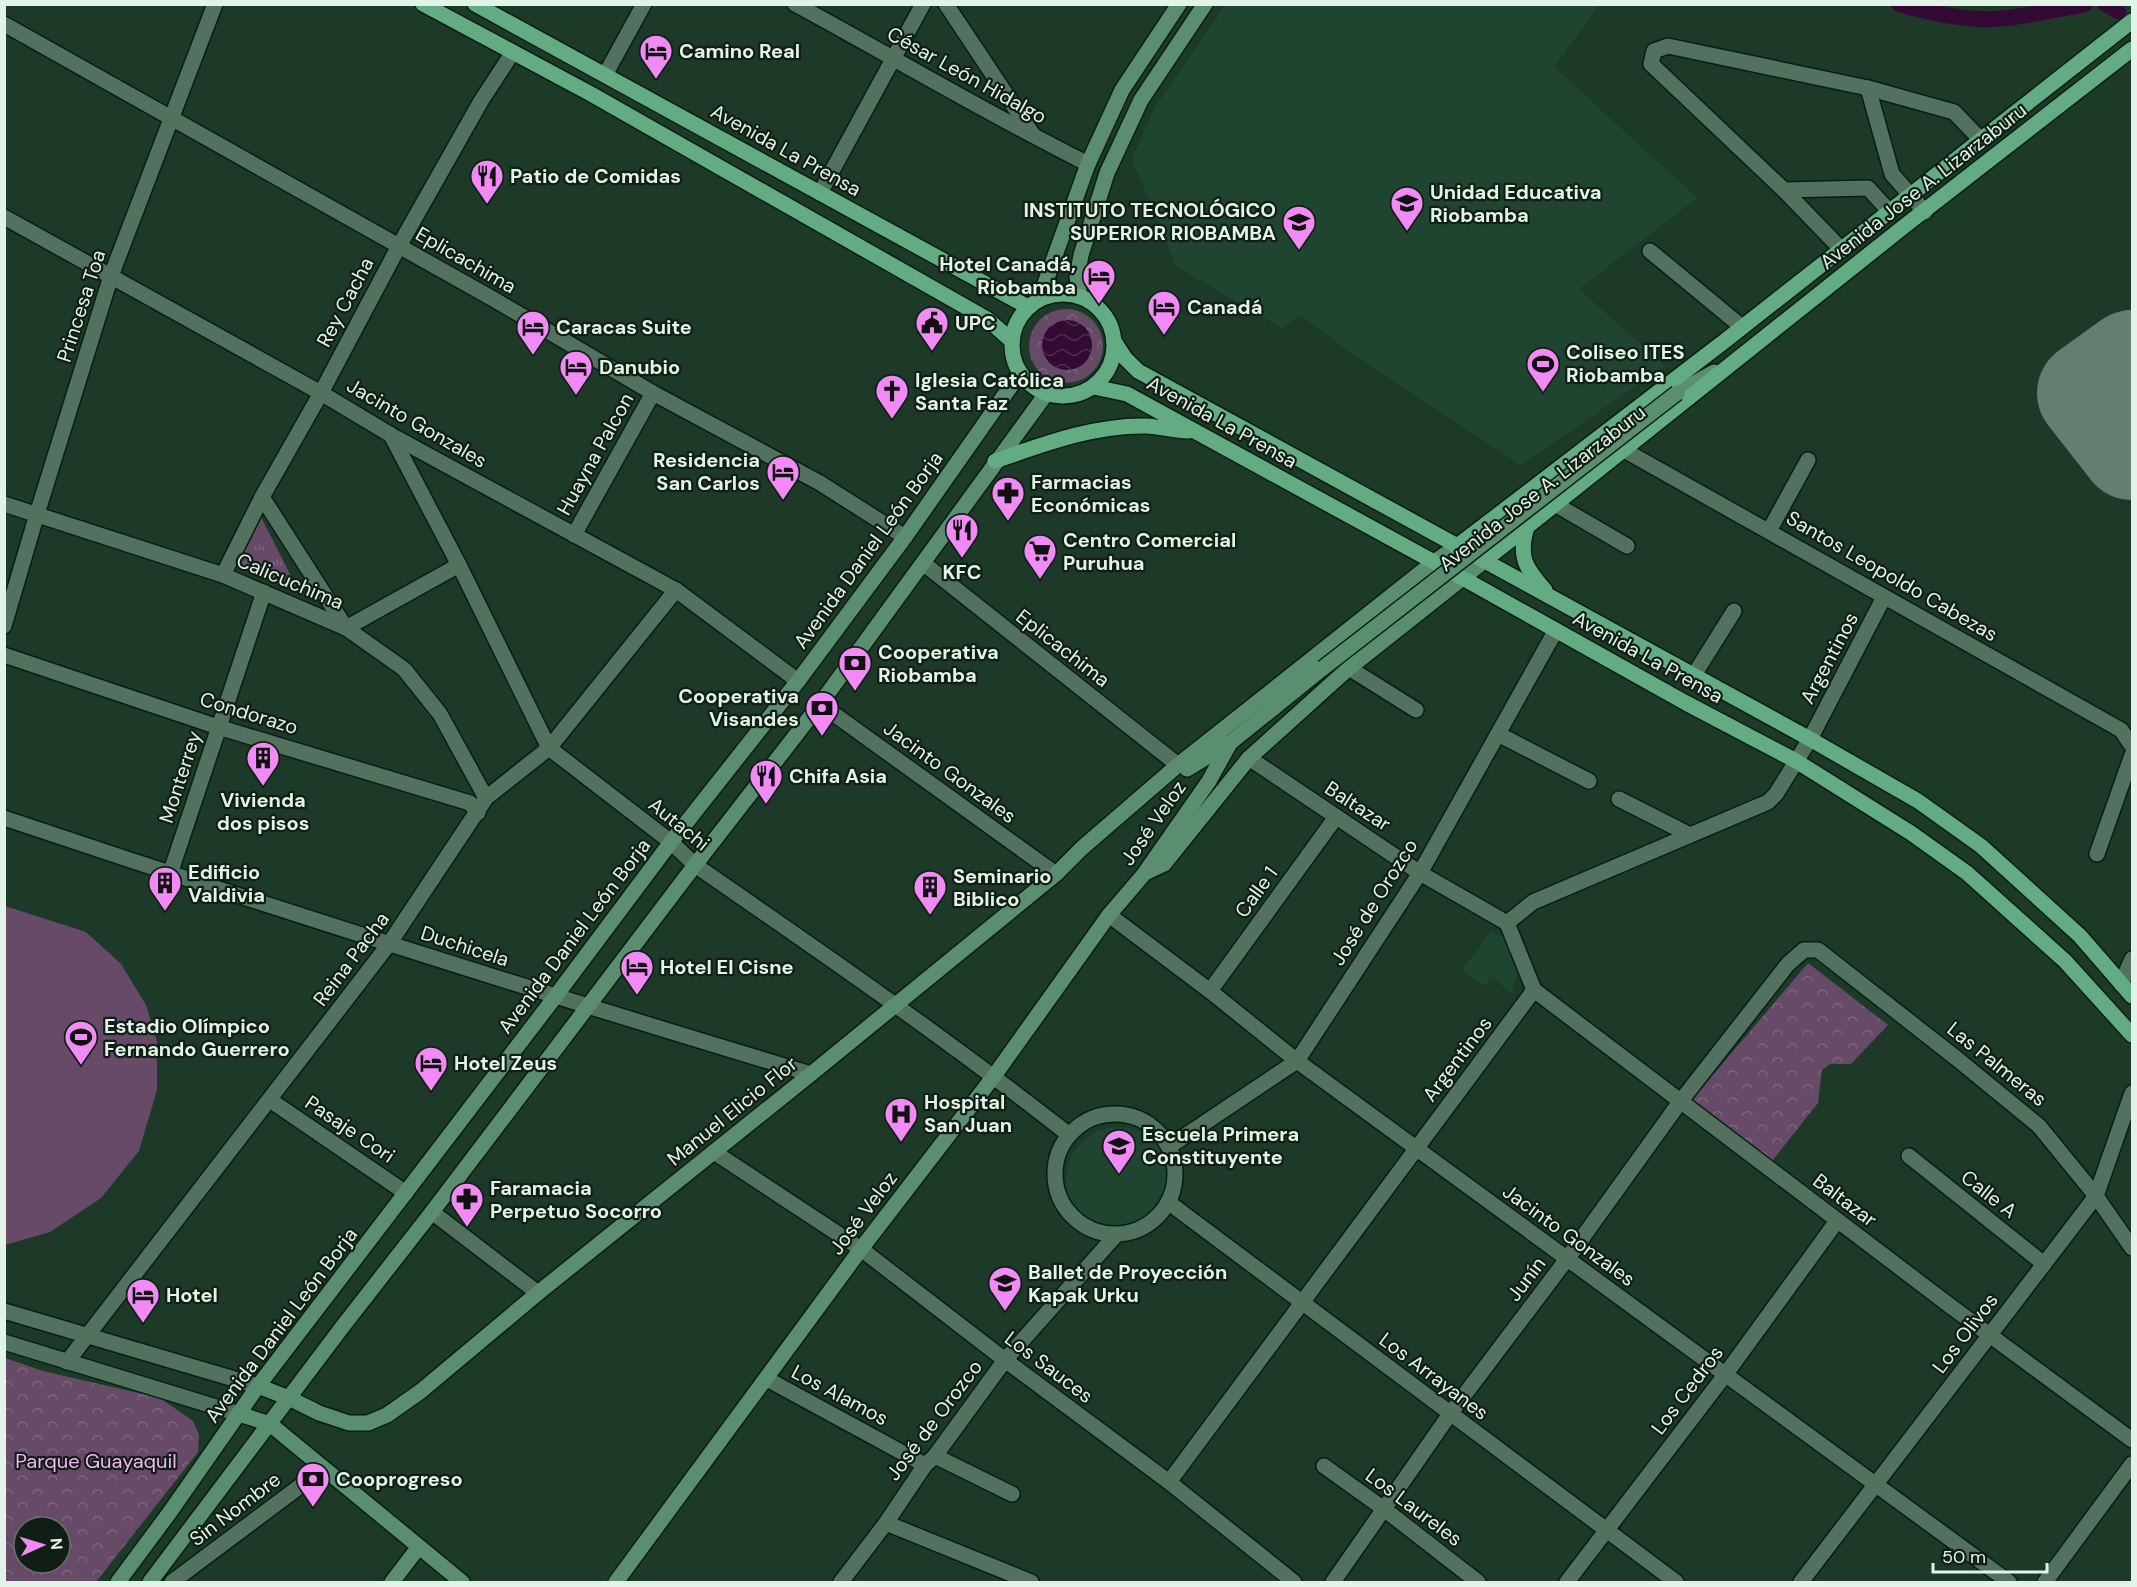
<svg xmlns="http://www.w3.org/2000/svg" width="2137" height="1587" font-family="'DM Sans',sans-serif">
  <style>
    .built { fill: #1f4530 }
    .grass { fill: url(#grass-tufts) }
    .forest { fill: url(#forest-crowns); fill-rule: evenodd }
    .pitch { fill: #674a67 }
    .water { fill: url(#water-waves) }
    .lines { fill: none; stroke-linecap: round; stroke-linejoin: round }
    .canal { stroke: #320a33; stroke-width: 16 }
    .runway { stroke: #667e70; stroke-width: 104 }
    .street-casing { stroke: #032011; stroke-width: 18 }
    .secondary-casing { stroke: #032011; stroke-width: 18 }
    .primary-casing { stroke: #032011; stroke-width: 18 }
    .street { stroke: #52715e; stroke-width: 15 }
    .secondary { stroke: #5b8e70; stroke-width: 15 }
    .primary { stroke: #63ab83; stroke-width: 15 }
    .secondary-bridge-casing { stroke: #032011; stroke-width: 18; stroke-linecap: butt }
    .secondary-bridge { stroke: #5b8e70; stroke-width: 15 }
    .labels { text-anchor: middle; stroke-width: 4.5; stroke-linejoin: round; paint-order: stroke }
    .poi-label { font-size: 20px; font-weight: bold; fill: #e2f3e8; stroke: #111e16; text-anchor: start }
    .street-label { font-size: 20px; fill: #e2f3e8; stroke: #111e16 }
    .park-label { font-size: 20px; fill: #f6b3f7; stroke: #111e16 }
  </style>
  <defs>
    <pattern id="grass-tufts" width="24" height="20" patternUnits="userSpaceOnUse" patternTransform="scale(1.5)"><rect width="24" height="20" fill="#674a67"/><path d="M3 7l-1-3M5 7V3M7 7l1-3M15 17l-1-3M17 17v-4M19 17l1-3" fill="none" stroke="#7c657d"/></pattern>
    <pattern id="forest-crowns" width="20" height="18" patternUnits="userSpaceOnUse" patternTransform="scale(1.5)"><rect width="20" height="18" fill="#674a67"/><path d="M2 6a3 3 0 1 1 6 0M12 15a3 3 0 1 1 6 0" fill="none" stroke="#7c657d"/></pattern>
    <pattern id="water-waves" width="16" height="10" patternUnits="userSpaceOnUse" patternTransform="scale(1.5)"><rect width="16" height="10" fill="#320a33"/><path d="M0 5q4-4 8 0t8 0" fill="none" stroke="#4f2e51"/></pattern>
  </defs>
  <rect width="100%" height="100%" fill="#1d3a29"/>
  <g class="built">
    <polygon points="1225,5 1599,5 1554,67 1697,198 1579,289 1665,366 1521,465 1357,357 1300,315 1282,328 1176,266 1132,159 1154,109"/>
    <polygon points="1491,931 1503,937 1518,969 1512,994 1491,976 1485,986 1462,970"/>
    <circle cx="1119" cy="1180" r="53"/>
  </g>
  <polygon class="grass" points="261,517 296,586 231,566"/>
  <g class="forest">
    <circle cx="1066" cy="346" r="37"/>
    <polygon points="1808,963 1888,1025 1851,1064 1830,1064 1822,1070 1818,1103 1772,1161 1690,1102"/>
    <path d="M5,1358L43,1371L160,1398L193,1421L199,1435L198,1452L96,1582H5ZM24,1527H60V1563H24Z"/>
  </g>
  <polygon class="pitch" points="5,906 86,932 121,964 146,1005 157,1041 157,1090 139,1151 101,1198 50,1232 5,1245"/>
  <circle class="water" cx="1067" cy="345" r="25"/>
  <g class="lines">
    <g class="canal">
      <path d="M1899,4C1930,13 1962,20 1994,19C2022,18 2057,9 2085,4"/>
      <polyline points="2105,4 2118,11"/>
    </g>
    <polyline class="runway" points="2132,362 2089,393 2132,448"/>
    <g class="street-casing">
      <g id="street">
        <path d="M795,4C893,57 988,114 1088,164"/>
        <polyline points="946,4 1033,135"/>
        <polyline points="4,24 495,300 653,393 820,483 905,537"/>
        <polyline points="605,75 644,4"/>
        <polyline points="1868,88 1892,174 1925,212"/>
        <polyline points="1784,190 1868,188 1889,211"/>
        <polyline points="820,193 923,4"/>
        <polyline points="4,217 321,393 391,435 676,590 798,681"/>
        <polyline points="1842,250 1784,190 1651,64 1654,51 1668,46 1868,88 1954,112 1981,140"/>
        <polyline points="1650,251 1742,327"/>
        <path d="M391,435L459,565L549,748L671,842L695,865C821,952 947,1039 1068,1134"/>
        <polyline points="1624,450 2121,730 2132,746"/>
        <polyline points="262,497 346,628"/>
        <polyline points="4,504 223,575 346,628 404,669 440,714 486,798"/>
        <polyline points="1555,504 1627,546"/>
        <polyline points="1769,531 1808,460"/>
        <polyline points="574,535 653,393"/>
        <polyline points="923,563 1178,765"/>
        <polyline points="223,575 262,497 321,393 399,246 481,101 513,52"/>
        <polyline points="4,626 37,514 111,276 215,4"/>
        <polyline points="346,628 459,565"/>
        <polyline points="4,655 218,727 470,803 478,813"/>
        <polyline points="1349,668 1416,710"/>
        <polyline points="1694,675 1734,611"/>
        <polyline points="820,704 1056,874"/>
        <polyline points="1498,734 1589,781"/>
        <polyline points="1249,758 1420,873 1507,923"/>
        <polyline points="1619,799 1690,835"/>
        <path d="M4,818C272,908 541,993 811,1074"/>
        <polyline points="2097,854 2132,755"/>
        <polyline points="170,874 264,592"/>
        <polyline points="1109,915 1210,991 1297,1061 2009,1582"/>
        <polyline points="1507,923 1533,902 1768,802 1776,794 1810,739 1884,597"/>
        <polyline points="1507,923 1534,990"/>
        <polyline points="2121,984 2132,959"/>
        <polyline points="1534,990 1949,1305 2132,1440"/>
        <polyline points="1210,991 1336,817"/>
        <polyline points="270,1100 406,1193"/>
        <circle cx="1115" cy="1174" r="60"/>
        <polyline points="1170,1146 1297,1061 1420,873 1556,630"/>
        <polyline points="714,1152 861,1249 1005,1360 1169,1482 1294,1582"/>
        <polyline points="1909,1156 2044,1264"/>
        <polyline points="1168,1202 1676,1582"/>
        <polyline points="432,1212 538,1293"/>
        <polyline points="4,1311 258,1386"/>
        <polyline points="4,1342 239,1414"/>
        <polyline points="67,1362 389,944 486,798 549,748 676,590"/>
        <polyline points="767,1379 925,1465"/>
        <polyline points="935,1456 1012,1494"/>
        <polyline points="1324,1466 1384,1509 1478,1582"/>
        <polyline points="1169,1482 1534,990"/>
        <polyline points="886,1523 1031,1582"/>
        <polyline points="172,1582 323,1469"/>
        <polyline points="841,1582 886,1523 925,1465 935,1456 1005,1360 1116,1235"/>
        <polyline points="1333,1582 1450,1414 1567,1259 1680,1102 1788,964 1804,950 1818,950 1956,1058 2039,1126 2096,1196 2132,1248"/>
        <polyline points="1567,1582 1725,1375 1837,1221"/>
        <polyline points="1801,1582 2096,1196 2132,1093"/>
        <polyline points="2045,1582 2132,1464"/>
      </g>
    </g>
    <g class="secondary-casing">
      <g id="secondary">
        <polyline points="1080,297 1077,277 1081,255 1107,173 1141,100 1205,4"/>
        <polyline points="1039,300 1088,164 1122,90 1179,4"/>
        <polyline points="1677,393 1714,372"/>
        <polyline points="1187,769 1230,743 1323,668"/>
        <polyline points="1147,872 1164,864 1249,758 1349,668 1484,561"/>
        <polyline points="258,1386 289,1398 319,1413 349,1423 368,1423 387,1415 421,1391 538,1293 811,1074 1056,874 1082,848 1178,765 1434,562 1456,547"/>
        <polyline points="239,1414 270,1424 462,1582"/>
        <polyline points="118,1582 170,1512 258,1386 555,997 671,842 798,681 905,537 1020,373"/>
        <polyline points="150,1582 343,1326 432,1212 695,865 820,704 1046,394"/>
        <polyline points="392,1582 418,1548"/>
        <polyline points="616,1582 861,1249 994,1076 1109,915 1144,874 1209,781 1230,743"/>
      </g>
    </g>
    <g class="primary-casing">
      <g id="primary">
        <polyline points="423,4 591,94 987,319 1012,341"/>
        <polyline points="475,4 1028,307"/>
        <circle cx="1063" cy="345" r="51"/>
        <polyline points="1114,341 1125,358 1138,371 1810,739 1918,801 1981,846 2080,936 2132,996"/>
        <polyline points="1094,387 1127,394 1434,562 1686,703 1796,761 1911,833 1967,873 2065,961 2132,1035"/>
        <path d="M995,461C1044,444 1094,425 1146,426C1160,427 1174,430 1188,431"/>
        <path d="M1527,527C1518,556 1525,568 1545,590"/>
        <polyline points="1456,547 1726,340 2132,21"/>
        <polyline points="1484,561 1902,228 2132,49"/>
      </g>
    </g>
    <use href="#street" class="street"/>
    <use href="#secondary" class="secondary"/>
    <use href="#primary" class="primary"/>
    <g class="secondary-bridge-casing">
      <polyline id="secondary-bridge" points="1323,668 1677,393"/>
    </g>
    <use href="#secondary-bridge" class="secondary-bridge"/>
  </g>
  <defs>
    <g id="hotel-pin" transform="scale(1.725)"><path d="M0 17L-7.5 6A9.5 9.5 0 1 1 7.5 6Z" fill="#f18af4" stroke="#111e16"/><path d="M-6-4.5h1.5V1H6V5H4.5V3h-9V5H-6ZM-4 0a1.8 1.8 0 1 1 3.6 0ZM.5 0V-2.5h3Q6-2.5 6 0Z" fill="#111"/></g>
    <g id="restaurant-pin" transform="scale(1.725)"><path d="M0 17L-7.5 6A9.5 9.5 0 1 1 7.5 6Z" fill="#f18af4" stroke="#111e16"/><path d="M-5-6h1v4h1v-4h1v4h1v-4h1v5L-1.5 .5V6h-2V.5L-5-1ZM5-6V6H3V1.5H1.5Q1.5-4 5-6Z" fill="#111"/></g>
    <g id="school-pin" transform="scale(1.725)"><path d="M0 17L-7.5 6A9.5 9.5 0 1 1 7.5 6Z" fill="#f18af4" stroke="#111e16"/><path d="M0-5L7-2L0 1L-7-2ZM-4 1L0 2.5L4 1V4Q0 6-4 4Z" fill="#111"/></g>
    <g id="civic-pin" transform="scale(1.725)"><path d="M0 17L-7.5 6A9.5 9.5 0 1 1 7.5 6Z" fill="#f18af4" stroke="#111e16"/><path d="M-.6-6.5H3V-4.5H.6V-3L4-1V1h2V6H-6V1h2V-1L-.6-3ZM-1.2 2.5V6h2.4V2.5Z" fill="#111"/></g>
    <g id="stadium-pin" transform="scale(1.725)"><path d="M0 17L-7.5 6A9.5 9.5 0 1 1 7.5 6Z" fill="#f18af4" stroke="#111e16"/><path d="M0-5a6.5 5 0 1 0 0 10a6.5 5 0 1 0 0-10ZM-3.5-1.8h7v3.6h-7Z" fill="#111"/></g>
    <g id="church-pin" transform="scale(1.725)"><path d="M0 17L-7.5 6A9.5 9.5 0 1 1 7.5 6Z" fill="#f18af4" stroke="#111e16"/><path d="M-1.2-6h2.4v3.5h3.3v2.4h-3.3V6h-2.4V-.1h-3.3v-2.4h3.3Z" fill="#111"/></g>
    <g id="pharmacy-pin" transform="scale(1.725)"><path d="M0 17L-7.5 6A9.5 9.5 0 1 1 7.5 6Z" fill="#f18af4" stroke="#111e16"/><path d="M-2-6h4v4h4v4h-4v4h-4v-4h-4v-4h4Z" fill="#111"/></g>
    <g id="supermarket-pin" transform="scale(1.725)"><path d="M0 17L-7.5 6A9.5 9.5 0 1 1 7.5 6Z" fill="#f18af4" stroke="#111e16"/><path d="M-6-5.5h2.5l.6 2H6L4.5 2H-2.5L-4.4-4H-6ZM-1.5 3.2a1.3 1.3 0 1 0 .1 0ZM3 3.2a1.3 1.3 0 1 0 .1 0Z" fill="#111"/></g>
    <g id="bank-pin" transform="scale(1.725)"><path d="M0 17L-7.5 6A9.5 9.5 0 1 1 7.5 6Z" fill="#f18af4" stroke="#111e16"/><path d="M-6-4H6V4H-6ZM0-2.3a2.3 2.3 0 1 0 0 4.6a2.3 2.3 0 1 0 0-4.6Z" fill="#111"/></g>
    <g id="building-pin" transform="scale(1.725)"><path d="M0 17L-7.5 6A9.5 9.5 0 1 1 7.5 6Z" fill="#f18af4" stroke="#111e16"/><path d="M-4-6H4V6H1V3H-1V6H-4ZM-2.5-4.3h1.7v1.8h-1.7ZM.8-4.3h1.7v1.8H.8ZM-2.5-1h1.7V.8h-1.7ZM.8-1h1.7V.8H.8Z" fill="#111"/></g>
    <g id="hospital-pin" transform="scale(1.725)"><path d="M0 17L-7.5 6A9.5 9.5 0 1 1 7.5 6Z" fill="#f18af4" stroke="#111e16"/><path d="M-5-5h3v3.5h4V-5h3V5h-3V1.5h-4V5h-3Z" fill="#111"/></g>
  </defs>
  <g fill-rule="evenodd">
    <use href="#hotel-pin" x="656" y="51"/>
    <use href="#restaurant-pin" x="487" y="176"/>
    <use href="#school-pin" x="1407" y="203"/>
    <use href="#school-pin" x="1299" y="222"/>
    <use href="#hotel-pin" x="1099" y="276"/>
    <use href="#hotel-pin" x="1164" y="307"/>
    <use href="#civic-pin" x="932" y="323"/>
    <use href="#hotel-pin" x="533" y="327"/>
    <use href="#stadium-pin" x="1543" y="364"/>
    <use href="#hotel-pin" x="576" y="367"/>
    <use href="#church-pin" x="892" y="391"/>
    <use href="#hotel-pin" x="783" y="472"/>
    <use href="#pharmacy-pin" x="1008" y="493"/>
    <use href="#restaurant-pin" x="962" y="530"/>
    <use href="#supermarket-pin" x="1040" y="551"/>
    <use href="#bank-pin" x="855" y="663"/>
    <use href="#bank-pin" x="822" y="708"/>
    <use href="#building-pin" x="263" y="758"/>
    <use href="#restaurant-pin" x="766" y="776"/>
    <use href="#building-pin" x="165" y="883"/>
    <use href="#building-pin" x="930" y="887"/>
    <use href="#hotel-pin" x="637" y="967"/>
    <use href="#stadium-pin" x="81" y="1037"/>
    <use href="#hotel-pin" x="431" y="1063"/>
    <use href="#hospital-pin" x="901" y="1114"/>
    <use href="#school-pin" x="1119" y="1146"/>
    <use href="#pharmacy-pin" x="467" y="1199"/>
    <use href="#school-pin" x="1005" y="1283"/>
    <use href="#hotel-pin" x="143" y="1295"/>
    <use href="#bank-pin" x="313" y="1479"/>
  </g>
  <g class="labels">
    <g class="poi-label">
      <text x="679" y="58">Camino Real</text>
      <text x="510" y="183">Patio de Comidas</text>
      <text x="1430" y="199">Unidad Educativa<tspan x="1430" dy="23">Riobamba</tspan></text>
      <text x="1276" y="217" text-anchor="end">INSTITUTO TECNOLÓGICO<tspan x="1276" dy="23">SUPERIOR RIOBAMBA</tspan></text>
      <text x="1076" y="271" text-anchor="end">Hotel Canadá,<tspan x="1076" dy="23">Riobamba</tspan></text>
      <text x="1187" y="314">Canadá</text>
      <text x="955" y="330">UPC</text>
      <text x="556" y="334">Caracas Suite</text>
      <text x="1566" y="359">Coliseo ITES<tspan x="1566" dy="23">Riobamba</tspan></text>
      <text x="599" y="374">Danubio</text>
      <text x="915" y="387">Iglesia Católica<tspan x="915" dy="23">Santa Faz</tspan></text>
      <text x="760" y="467" text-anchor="end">Residencia<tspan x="760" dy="23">San Carlos</tspan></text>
      <text x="1031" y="489">Farmacias<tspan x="1031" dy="23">Económicas</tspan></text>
      <text x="1063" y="547">Centro Comercial<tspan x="1063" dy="23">Puruhua</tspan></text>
      <text x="962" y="579" text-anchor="middle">KFC</text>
      <text x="878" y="659">Cooperativa<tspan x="878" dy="23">Riobamba</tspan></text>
      <text x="799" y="703" text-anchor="end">Cooperativa<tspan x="799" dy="23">Visandes</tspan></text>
      <text x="789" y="783">Chifa Asia</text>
      <text x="263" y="807" text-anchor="middle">Vivienda<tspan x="263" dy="23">dos pisos</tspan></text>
      <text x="188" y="879">Edificio<tspan x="188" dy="23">Valdivia</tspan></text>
      <text x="953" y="883">Seminario<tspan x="953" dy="23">Biblico</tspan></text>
      <text x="660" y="974">Hotel El Cisne</text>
      <text x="104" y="1033">Estadio Olímpico<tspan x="104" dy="23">Fernando Guerrero</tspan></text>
      <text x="454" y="1070">Hotel Zeus</text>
      <text x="924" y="1109">Hospital<tspan x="924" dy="23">San Juan</tspan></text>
      <text x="1142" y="1141">Escuela Primera<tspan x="1142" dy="23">Constituyente</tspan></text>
      <text x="490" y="1195">Faramacia<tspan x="490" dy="23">Perpetuo Socorro</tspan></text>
      <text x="1028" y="1279">Ballet de Proyección<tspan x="1028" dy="23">Kapak Urku</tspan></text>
      <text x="166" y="1302">Hotel</text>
      <text x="336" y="1486">Cooprogreso</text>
    </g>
    <g class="street-label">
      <text transform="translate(967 75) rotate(29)" y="7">César León Hidalgo</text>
      <text transform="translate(786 150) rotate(29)" y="7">Avenida La Prensa</text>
      <text transform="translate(1923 186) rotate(-38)" y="7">Avenida Jose A. Lizarzaburu</text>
      <text transform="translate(466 260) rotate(30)" y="7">Eplicachima</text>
      <text transform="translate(345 302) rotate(-62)" y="7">Rey Cacha</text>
      <text transform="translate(81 306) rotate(-72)" y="7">Princesa Toa</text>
      <text transform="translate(1222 422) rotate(29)" y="7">Avenida La Prensa</text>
      <text transform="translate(417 423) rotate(30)" y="7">Jacinto Gonzales</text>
      <text transform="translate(595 454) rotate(-61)" y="7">Huayna Palcon</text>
      <text transform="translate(1542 488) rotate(-38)" y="7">Avenida Jose A. Lizarzaburu</text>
      <text transform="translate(868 550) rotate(-54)" y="7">Avenida Daniel León Borja</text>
      <text transform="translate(1892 576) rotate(30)" y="7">Santos Leopoldo Cabezas</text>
      <text transform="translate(290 581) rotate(23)" y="7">Calicuchima</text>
      <text transform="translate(1063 648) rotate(38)" y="7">Eplicachima</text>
      <text transform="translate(1648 657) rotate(29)" y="7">Avenida La Prensa</text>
      <text transform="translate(1829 658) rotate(-62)" y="7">Argentinos</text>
      <text transform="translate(249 713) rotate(17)" y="7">Condorazo</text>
      <text transform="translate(950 772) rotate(36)" y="7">Jacinto Gonzales</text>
      <text transform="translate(180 777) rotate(-72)" y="7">Monterrey</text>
      <text transform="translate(1358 806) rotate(33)" y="7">Baltazar</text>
      <text transform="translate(1153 823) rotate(-55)" y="7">José Veloz</text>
      <text transform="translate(679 824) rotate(39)" y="7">Autachi</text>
      <text transform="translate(1256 892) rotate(-54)" y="7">Calle 1</text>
      <text transform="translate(1374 902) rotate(-58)" y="7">José de Orozco</text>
      <text transform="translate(574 936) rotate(-53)" y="7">Avenida Daniel León Borja</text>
      <text transform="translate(465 946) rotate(18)" y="7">Duchicela</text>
      <text transform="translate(351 959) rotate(-53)" y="7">Reina Pacha</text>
      <text transform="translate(1457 1059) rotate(-53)" y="7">Argentinos</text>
      <text transform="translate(1997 1064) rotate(39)" y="7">Las Palmeras</text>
      <text transform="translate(732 1111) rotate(-39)" y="7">Manuel Elicio Flor</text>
      <text transform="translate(350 1129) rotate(34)" y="7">Pasaje Cori</text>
      <text transform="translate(1989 1194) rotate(38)" y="7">Calle A</text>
      <text transform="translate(1845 1200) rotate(37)" y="7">Baltazar</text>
      <text transform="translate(863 1213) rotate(-53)" y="7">José Veloz</text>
      <text transform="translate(1569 1235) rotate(36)" y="7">Jacinto Gonzales</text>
      <text transform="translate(1526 1279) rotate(-53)" y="7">Junín</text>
      <text transform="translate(281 1325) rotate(-53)" y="7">Avenida Daniel León Borja</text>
      <text transform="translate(1965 1333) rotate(-53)" y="7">Los Olivos</text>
      <text transform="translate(1049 1367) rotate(37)" y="7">Los Sauces</text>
      <text transform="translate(1434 1376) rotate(37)" y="7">Los Arrayanes</text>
      <text transform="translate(1687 1390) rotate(-53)" y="7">Los Cedros</text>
      <text transform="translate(840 1395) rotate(28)" y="7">Los Alamos</text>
      <text transform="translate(934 1420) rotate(-53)" y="7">José de Orozco</text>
      <text transform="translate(1414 1507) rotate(37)" y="7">Los Laureles</text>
      <text transform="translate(235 1509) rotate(-37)" y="7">Sin Nombre</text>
    </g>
    <g class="park-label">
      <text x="96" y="1468">Parque Guayaquil</text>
    </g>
  </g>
  <rect width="2137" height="1587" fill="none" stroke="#e2f3e8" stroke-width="12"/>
  <g transform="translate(42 1545) rotate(86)"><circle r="28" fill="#111e16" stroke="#65736a" stroke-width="1.5"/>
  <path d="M0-4.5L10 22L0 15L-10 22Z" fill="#f18af4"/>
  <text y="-9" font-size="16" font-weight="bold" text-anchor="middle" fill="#e2f3e8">N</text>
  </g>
  <path d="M1933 1563v9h114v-9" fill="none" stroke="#e2f3e8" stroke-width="3"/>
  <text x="1942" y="1563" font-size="18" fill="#e2f3e8" stroke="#111e16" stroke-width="4.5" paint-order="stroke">50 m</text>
</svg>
